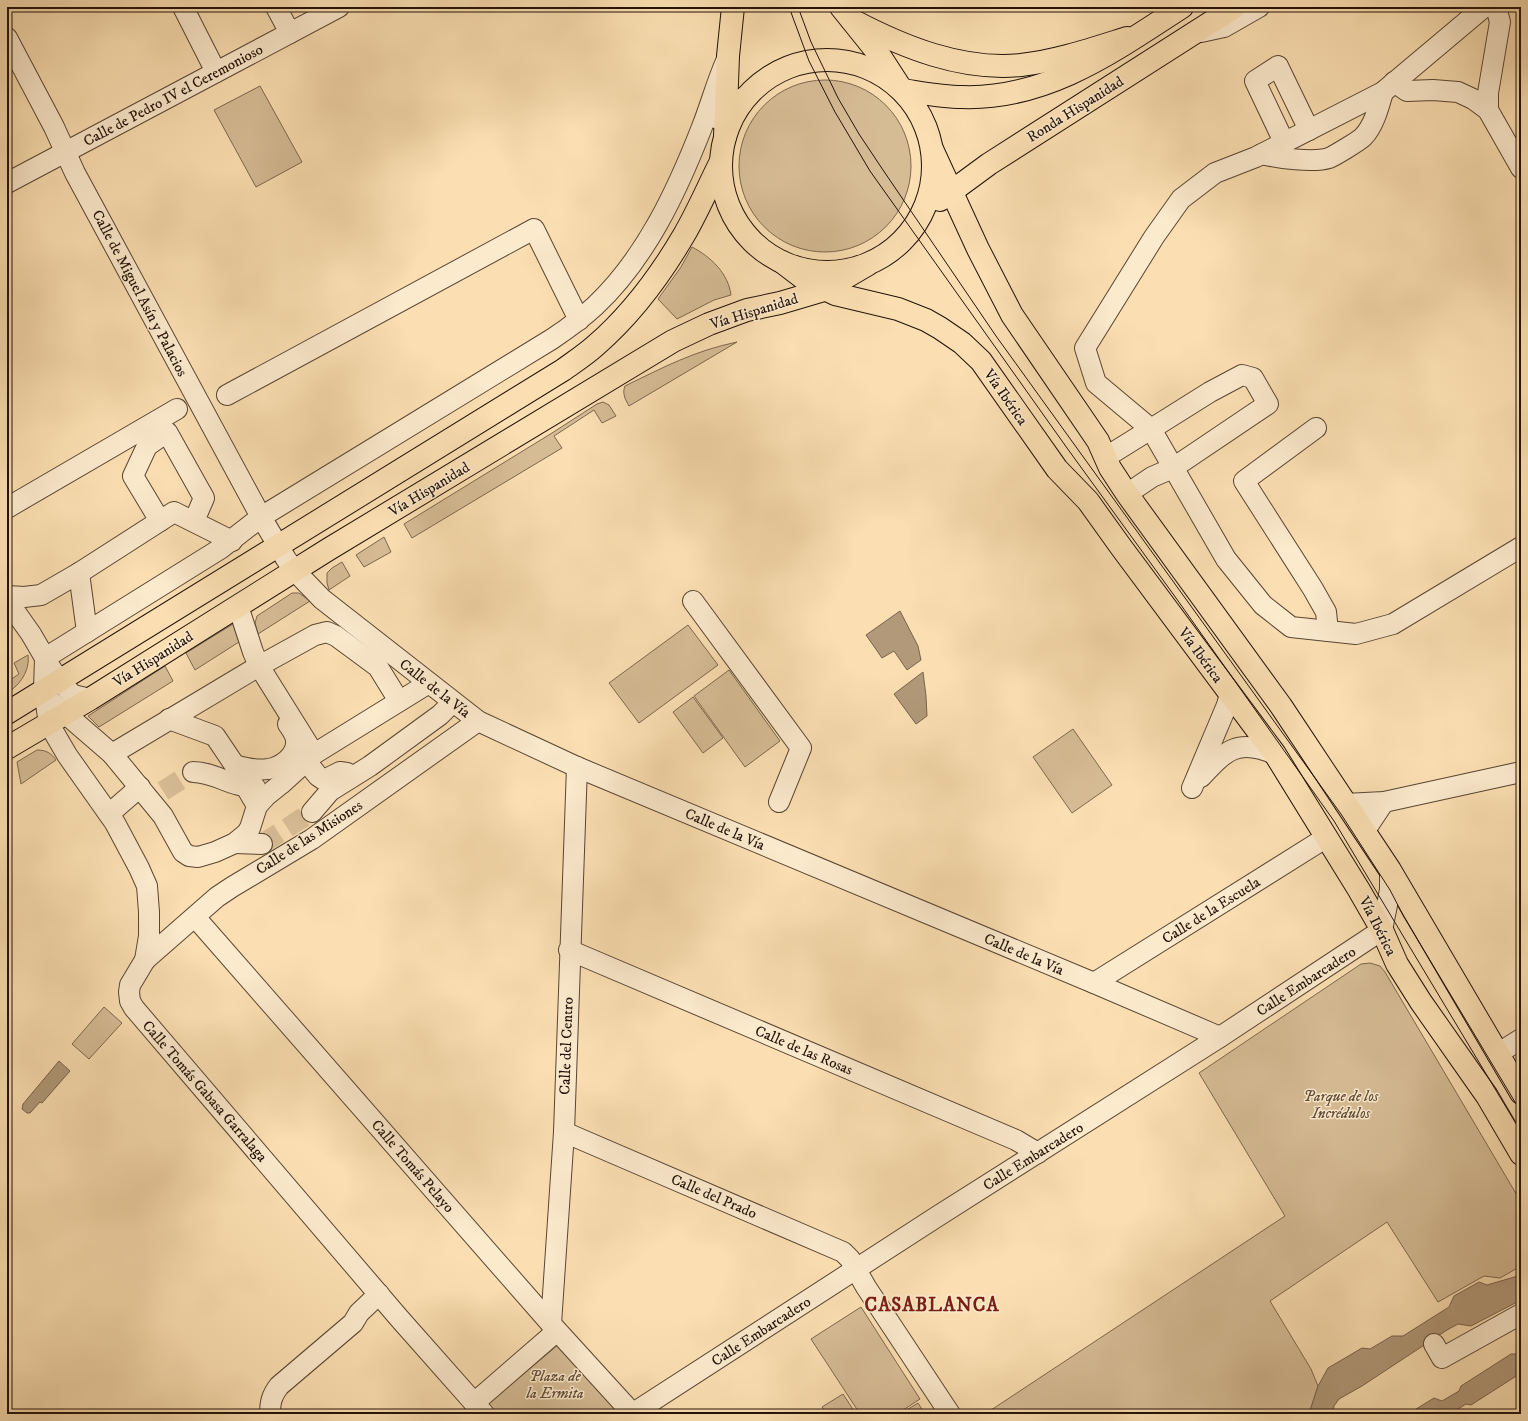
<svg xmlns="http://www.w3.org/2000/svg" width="1528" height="1421" font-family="'IM FELL DW Pica',serif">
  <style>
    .green { fill: #d6bc95; stroke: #7c674f }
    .water { fill: #b19979; stroke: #78634c }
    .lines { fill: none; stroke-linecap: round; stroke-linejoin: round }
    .minor-tunnel { stroke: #dac099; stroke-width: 20; stroke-dasharray: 20 10; stroke-linecap: butt }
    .minor-casing { stroke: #584533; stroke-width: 22 }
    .major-casing { stroke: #221209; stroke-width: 24 }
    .highway-casing { stroke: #221209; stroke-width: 24 }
    .minor { stroke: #fceacd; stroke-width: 20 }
    .major { stroke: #fbdfb2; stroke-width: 22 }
    .highway { stroke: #fbdfb2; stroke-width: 22 }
    .tram { stroke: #221209; stroke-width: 1 }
    .labels { text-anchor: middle; stroke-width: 3; stroke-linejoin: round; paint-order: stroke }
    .street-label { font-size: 15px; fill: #221209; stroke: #fceacd }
    .park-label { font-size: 15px; font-style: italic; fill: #614e3a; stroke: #fceacd }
    .district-label { font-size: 19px; font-weight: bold; letter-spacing: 1px; fill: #7a1f14; stroke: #fceacd }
  </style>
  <rect width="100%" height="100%" fill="#fbdfb2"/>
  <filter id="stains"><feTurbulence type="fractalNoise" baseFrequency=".005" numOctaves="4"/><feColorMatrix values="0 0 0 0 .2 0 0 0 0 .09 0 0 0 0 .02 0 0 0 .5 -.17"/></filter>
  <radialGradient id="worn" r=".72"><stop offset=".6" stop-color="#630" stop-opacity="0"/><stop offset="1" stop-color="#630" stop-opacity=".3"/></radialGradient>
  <g class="green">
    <circle cx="825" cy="166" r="86"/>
    <polygon points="260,86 302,162 256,187 214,110"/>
    <path d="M692,247C711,257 728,273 731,295L714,300L677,319L658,299L681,267Z"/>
    <path d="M737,342L629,406C625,399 622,393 625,386C664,367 694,351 737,342Z"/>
    <polygon points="603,402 609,405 616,416 602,423 594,410 554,436 562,448 412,538 404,524 552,433 597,404"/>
    <polygon points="384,537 391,552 364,567 356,555"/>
    <polygon points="342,562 350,576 329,590 327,583 327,573 332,568"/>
    <polygon points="292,593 299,593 310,601 258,634 255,623 257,616"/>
    <polygon points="233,624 239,642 195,670 186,653"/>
    <polygon points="688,625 718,665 639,723 609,683"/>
    <path d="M28,655C30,671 20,685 7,693V682L19,674L14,663Z"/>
    <polygon points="165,666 173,681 99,727 88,716"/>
    <polygon points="729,670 780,741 745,767 694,696"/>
    <polygon points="693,697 723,738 703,753 673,712"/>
    <polygon points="1073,729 1112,785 1072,813 1033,757"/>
    <path d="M37,750C46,750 51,753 56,760L21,784L17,762Z"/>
    <polygon points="1370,963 1380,966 1385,972 1521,1202 1521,1266 1500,1278 1484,1276 1438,1302 1387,1222 1270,1301 1311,1369 1318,1386 1309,1414 985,1414 1285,1216 1199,1073 1361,964"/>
    <polygon points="104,1007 122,1023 89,1059 72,1044"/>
    <polygon points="861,1307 920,1399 897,1414 860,1414 811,1339"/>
    <polygon points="559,1344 615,1409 614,1414 497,1414 488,1404"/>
    <polygon points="843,1394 856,1414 827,1414 822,1407"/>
    <polygon points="918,1403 925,1414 900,1414"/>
  </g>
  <g class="water">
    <polygon points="900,611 918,646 921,660 907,670 894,651 882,658 866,635"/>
    <polygon points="923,672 926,696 927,716 916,724 894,694"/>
    <polygon points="59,1061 70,1071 42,1103 40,1102 30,1113 27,1113 22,1109 23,1104"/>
    <polygon points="1521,1275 1521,1300 1471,1326 1458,1324 1447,1330 1362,1386 1339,1399 1334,1406 1333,1414 1309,1414 1318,1386 1328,1368 1362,1348 1370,1349 1392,1336 1403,1336 1449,1307 1454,1296 1479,1282 1487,1285"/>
    <polygon points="1511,1354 1521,1354 1521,1373 1471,1405 1466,1404 1450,1414 1408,1414 1434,1398 1442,1401 1459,1391 1461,1386"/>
  </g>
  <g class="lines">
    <g class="minor-tunnel">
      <polyline points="163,791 193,772"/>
      <polyline points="262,844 312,812"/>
    </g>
    <g class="minor-casing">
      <g id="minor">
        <polyline points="183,7 216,72"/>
        <polyline points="276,7 290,33"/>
        <polyline points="1201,32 1224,27 1259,7"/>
        <polyline points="7,38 54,127 75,173 261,517 286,559 295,571 322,599 478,721 577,767 1094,983 1220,1037"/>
        <polyline points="1394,82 1407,91 1433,90 1458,92 1473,99 1488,110 1521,168"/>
        <polyline points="1488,110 1488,93 1500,22 1496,7"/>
        <polyline points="715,118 749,94"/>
        <polyline points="1284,142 1255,81 1278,66 1309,130"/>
        <path d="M1262,154C1278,158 1313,163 1329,158C1334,156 1359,141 1363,137C1374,126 1379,106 1383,92"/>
        <polyline points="7,183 339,7"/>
        <polyline points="227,395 534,229 579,320"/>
        <polyline points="1316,428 1244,481 1313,589 1326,612 1328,631"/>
        <polyline points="1106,457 1151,429 1226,559 1263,605 1291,627 1356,634 1393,624 1521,547"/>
        <polyline points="1127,494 1152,477 1173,468 1268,404 1253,378 1242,375 1210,392 1151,429 1096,383 1085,348 1154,237 1181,199 1215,173 1256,157 1383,92 1484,7"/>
        <polyline points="7,508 177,409"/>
        <polyline points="160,521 133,476 147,446 167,432 204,498 194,521"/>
        <polyline points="79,573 87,632"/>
        <polyline points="7,596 24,597 41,595 79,573 174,512 232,541"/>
        <polyline points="7,600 31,634 52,670 66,688 73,695 90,699"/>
        <polyline points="693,601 801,748 779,802"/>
        <polyline points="238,606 253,652 259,666 314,754"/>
        <path d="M45,658L220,549L261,517L552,339C567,329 582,318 595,306C646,258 677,191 702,127C711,104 717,81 727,59"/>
        <polyline points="45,658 44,690 49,724 67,755 115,823 139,868 147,886 149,912 149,936 145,960 130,985 129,992 130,1001 134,1008 399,1318 484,1414"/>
        <polyline points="53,703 112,754 163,816 183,852 189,856 198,857 215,852 235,843 247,833 250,828 257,806 266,796 281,784 314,754 429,683"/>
        <polyline points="169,719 215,736 244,779 246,787 257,806"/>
        <polyline points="112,754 259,666 315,635 327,632 336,636 378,667 399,701"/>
        <polyline points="306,761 318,776 324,780 340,772 347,773"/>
        <path d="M235,765C245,768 257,771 268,769C281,767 297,756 296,741C296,735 291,729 288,724"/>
        <path d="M193,772C215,772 233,788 255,787"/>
        <path d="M1201,777C1226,750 1238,738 1275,754"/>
        <polyline points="1192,788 1227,705 1230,694"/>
        <polyline points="1345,804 1384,802 1521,772"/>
        <polyline points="312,812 330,791 370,766 440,715 453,702"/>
        <polyline points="109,814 140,787"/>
        <polyline points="1364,832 1384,802"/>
        <polyline points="235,843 262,844"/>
        <polyline points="195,917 551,1324 633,1414"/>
        <polyline points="569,950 1016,1140 1038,1153"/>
        <polyline points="145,960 217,897 232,887 312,839 478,721"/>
        <polyline points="1094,983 1327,837"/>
        <polyline points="1497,1054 1521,1039"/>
        <polyline points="564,1132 843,1252 850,1259 866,1287 950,1414"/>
        <polyline points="551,1324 564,1132 577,767"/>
        <polyline points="1434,1344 1442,1358 1521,1314"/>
        <polyline points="474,1403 557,1331"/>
        <path d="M270,1414C270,1402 272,1395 279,1386L353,1323L359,1313L379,1294"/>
        <polyline points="632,1414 938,1216 1220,1037 1382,930 1390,890 1390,870"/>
      </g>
    </g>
    <g class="major-casing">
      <g id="major">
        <polyline points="841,7 878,53 902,90"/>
        <path d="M852,20C903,47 962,71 1021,65C1057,61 1092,49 1127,38"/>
        <polyline points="725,137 728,56 733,7"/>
      </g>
    </g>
    <g class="highway-casing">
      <g id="highway">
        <circle cx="827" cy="166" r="106"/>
        <path d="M902,90C922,93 942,97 962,97C1047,100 1114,51 1182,7"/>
        <polyline points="932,149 978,249 1012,315 1098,441 1110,468 1127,494 1281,706 1390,870 1521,1093"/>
        <polyline points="940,200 989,164 1235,7"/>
        <polyline points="782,262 803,278 835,294 898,309 926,320 940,328 962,343 981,361 1057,469 1088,501 1121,547 1275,754 1359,890 1382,930 1397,964 1421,1002 1487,1096 1521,1154"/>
        <path d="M7,713L563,370C574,362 585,355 595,346C631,315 660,276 684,235C698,211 709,185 721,161"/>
        <polyline points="7,748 90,699 329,549 673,341 709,324 747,310 780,303 824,290 867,265"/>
      </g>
    </g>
    <use href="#minor" class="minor"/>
    <use href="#major" class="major"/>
    <use href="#highway" class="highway"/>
    <g class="tram">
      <polyline points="789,7 809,61 835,112 870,171 1067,448 1176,598 1334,821 1521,1132"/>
      <polyline points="798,7 811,42 838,98 859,134 883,170 996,336 1341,814 1390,890 1404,917 1521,1112"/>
    </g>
  </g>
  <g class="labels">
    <g class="street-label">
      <text transform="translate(173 95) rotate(-28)" y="5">Calle de Pedro IV el Ceremonioso</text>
      <text transform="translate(1075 109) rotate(-32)" y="5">Ronda Hispanidad</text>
      <text transform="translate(140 293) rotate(62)" y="5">Calle de Miguel Asín y Palacios</text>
      <text transform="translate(754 311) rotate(-17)" y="5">Vía Hispanidad</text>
      <text transform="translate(1006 397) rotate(55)" y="5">Vía Ibérica</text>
      <text transform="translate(429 489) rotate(-31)" y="5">Vía Hispanidad</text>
      <text transform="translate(1201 655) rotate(54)" y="5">Vía Ibérica</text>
      <text transform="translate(153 659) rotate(-32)" y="5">Vía Hispanidad</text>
      <text transform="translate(435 688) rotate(38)" y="5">Calle de la Vía</text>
      <text transform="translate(725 829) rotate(23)" y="5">Calle de la Vía</text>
      <text transform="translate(309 837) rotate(-33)" y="5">Calle de las Misiones</text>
      <text transform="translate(1211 910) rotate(-32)" y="5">Calle de la Escuela</text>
      <text transform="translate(1378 926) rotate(63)" y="5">Vía Ibérica</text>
      <text transform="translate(1024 954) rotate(23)" y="5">Calle de la Vía</text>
      <text transform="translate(1306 981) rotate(-33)" y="5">Calle Embarcadero</text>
      <text transform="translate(566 1046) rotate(-88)" y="5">Calle del Centro</text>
      <text transform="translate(804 1050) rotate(23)" y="5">Calle de las Rosas</text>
      <text transform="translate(205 1091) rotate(49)" y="5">Calle Tomás Gabasa Garralaga</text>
      <text transform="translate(1033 1156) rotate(-32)" y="5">Calle Embarcadero</text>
      <text transform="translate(413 1166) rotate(49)" y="5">Calle Tomás Pelayo</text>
      <text transform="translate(714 1196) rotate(23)" y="5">Calle del Prado</text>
      <text transform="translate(761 1331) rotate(-33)" y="5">Calle Embarcadero</text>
    </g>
    <g class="park-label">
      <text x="1341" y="1101">Parque de los<tspan x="1341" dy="17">Incrédulos</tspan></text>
      <text x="555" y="1381">Plaza de<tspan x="555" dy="17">la Ermita</tspan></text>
    </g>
    <g class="district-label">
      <text x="932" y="1311">CASABLANCA</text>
    </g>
  </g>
  <rect width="1528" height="1421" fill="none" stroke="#fbdfb2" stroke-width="24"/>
  <rect x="8" y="8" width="1512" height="1405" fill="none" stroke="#221209" stroke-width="2"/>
  <rect x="12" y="12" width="1504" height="1397" fill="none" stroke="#221209"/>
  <rect width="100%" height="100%" filter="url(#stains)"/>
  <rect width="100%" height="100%" fill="url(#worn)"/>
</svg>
